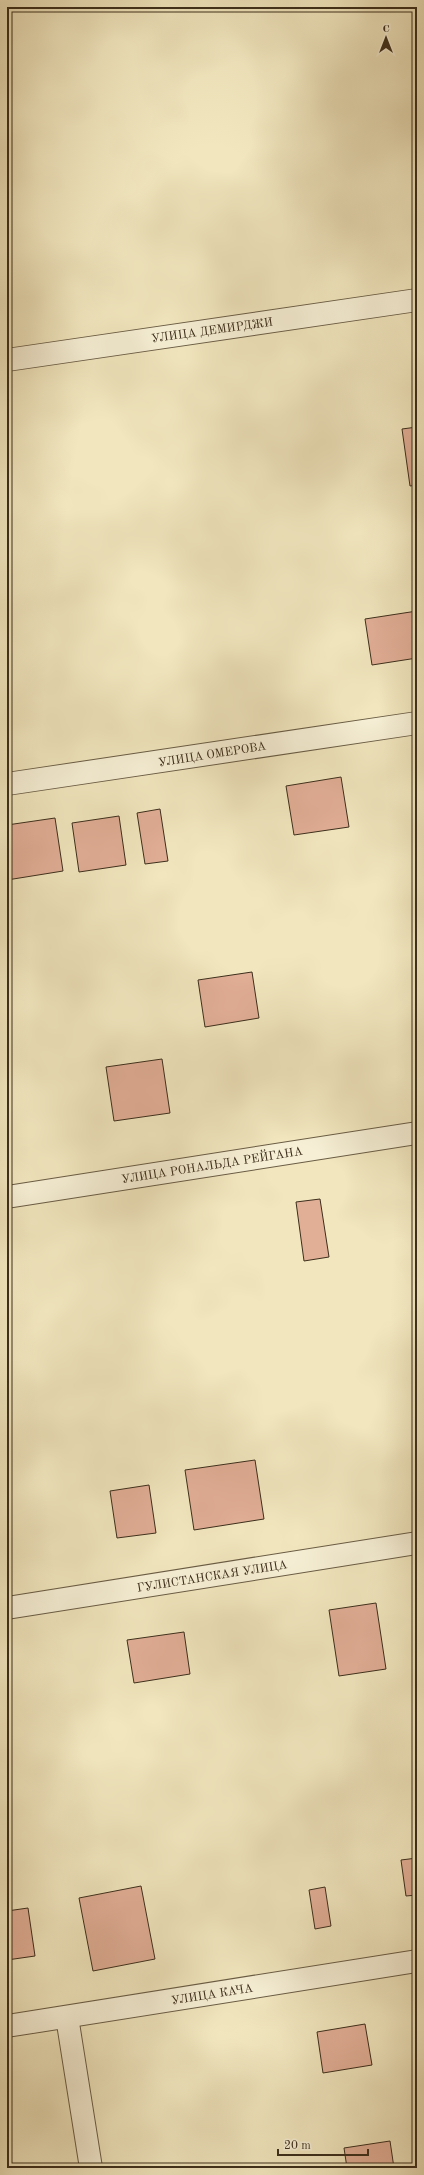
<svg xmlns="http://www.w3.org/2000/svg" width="424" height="2175" font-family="'Old Standard TT',serif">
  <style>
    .building { fill: #e1ae96; stroke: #3c2e1b }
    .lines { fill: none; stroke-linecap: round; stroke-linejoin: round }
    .street-casing { stroke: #695c44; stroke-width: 24 }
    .street { stroke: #f6efd5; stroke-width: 22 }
    .labels { text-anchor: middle; stroke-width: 3; stroke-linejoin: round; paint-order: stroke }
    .street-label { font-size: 12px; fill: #3c2e1b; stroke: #f6efd5 }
  </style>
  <rect width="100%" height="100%" fill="#f1e6be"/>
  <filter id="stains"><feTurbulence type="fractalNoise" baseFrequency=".005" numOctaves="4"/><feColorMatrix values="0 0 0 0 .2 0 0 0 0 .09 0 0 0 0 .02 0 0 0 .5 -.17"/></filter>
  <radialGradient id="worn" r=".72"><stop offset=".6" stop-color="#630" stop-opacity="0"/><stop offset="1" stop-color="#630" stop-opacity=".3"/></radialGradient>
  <g class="building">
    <polygon points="417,427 417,485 410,486 402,429"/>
    <polygon points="417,611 417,658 372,665 365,619"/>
    <polygon points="341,777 349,827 294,835 286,786"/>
    <polygon points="160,809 168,861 145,864 137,813"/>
    <polygon points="119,816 126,865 79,872 72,823"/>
    <polygon points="55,818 63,871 7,880 7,825"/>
    <polygon points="252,972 259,1018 205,1027 198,980"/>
    <polygon points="162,1059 170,1113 114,1121 106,1067"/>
    <polygon points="320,1199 329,1257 304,1261 296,1202"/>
    <polygon points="255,1460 264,1519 194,1530 185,1470"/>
    <polygon points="149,1485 156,1533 117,1538 110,1491"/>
    <polygon points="376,1603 386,1669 339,1676 329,1610"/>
    <polygon points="184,1632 190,1674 134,1683 127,1640"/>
    <polygon points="417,1858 417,1895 406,1896 401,1860"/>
    <polygon points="141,1886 155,1959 93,1971 79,1898"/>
    <polygon points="325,1887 331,1926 315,1929 309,1890"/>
    <polygon points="28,1908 35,1956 7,1960 7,1911"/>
    <polygon points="365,2024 372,2065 323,2073 317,2032"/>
    <polygon points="390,2141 394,2168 347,2168 344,2148"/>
  </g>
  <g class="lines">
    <g class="street-casing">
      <g id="street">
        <polyline points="7,360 417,300"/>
        <polyline points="7,784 417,723"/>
        <polyline points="7,1197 417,1133"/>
        <polyline points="7,1608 417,1543"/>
        <polyline points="67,2017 91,2168"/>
        <polyline points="7,2026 417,1961"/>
      </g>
    </g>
    <use href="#street" class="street"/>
  </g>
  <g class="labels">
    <g class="street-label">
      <text transform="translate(212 330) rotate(-8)" y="4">УЛИЦА ДЕМИРДЖИ</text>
      <text transform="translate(212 754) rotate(-9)" y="4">УЛИЦА ОМЕРОВА</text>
      <text transform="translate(212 1165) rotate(-9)" y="4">УЛИЦА РОНАЛЬДА РЕЙГАНА</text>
      <text transform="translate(212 1576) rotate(-9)" y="4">ГУЛИСТАНСКАЯ УЛИЦА</text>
      <text transform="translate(212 1994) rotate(-9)" y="4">УЛИЦА КАЧА</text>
    </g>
  </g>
  <rect width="424" height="2175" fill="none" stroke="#f1e6be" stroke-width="24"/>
  <rect x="8" y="8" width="408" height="2159" fill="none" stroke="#3c2e1b" stroke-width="2"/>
  <rect x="12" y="12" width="400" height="2151" fill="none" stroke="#3c2e1b"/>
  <g transform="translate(386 38)" stroke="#f6efd5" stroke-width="3" paint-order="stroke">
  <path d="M0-3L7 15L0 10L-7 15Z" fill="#3c2e1b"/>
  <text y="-6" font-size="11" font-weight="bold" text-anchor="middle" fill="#3c2e1b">С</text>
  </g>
  <path d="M278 2149v6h90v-6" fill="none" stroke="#3c2e1b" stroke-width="2"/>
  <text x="284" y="2149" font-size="12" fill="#3c2e1b" stroke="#f6efd5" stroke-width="3" paint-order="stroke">20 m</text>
  <rect width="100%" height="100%" filter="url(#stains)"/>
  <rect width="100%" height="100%" fill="url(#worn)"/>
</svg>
